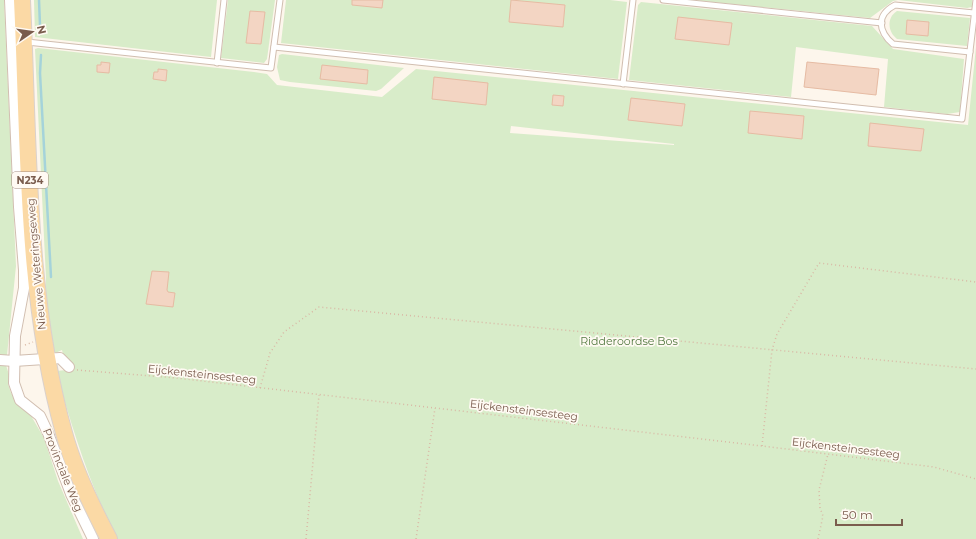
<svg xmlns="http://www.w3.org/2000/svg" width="976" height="539" font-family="Montserrat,sans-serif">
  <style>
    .green { fill: #d8ecc9; fill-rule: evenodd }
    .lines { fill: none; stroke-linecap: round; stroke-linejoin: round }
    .stream { stroke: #a5d3da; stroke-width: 2.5 }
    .building { fill: #f3d5c3; stroke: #e6bba3 }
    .service-casing { stroke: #d1beb0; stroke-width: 7 }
    .minor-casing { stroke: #d1beb0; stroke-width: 12 }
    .primary-casing { stroke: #dad1cd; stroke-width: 18 }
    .path { stroke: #d9b8a5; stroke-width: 1.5; stroke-dasharray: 1 3; stroke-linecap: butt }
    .service { stroke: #fff; stroke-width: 5 }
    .minor { stroke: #fff; stroke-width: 10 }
    .primary { stroke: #fbd9a5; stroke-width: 16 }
    .labels { text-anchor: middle; stroke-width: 3.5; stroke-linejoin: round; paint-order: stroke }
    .shield { fill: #fffaf3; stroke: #a28b7f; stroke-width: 1 }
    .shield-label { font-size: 10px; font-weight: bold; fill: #7a5c4d }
    .street-label { font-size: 11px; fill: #7a5c4d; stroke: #fffaf3 }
    .park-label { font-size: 11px; fill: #537a41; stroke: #fffaf3 }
  </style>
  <rect width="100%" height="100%" fill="#fdf6ec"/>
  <g class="green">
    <polygon points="0,0 4,0 16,266 6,365 9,375 8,384 11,393 19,404 30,414 44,438 58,481 83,539 0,539"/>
    <polygon points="34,0 217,0 211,57 35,37"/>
    <polygon points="228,0 275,0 267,59 264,63 221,58"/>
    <polygon points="286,0 610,0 627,2 618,79 281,43"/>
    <polygon points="692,0 972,0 972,7 967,8 898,0 893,1 870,18"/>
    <polygon points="641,2 872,26 893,49 964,59 960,112 947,114 884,107 888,59 796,47 791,97 629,80 638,5"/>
    <path d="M897,11L970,18L967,46L897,39C888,32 886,18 897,11Z"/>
    <path d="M976,47V539H117C90,486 72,428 56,371L67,370L62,350L53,354L45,291L46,279L35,49L38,48L254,72L267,74L277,85L382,97L416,69L968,125ZM511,126L674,144V145L510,133Z"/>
    <polygon points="282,54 404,68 381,89 376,91 290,82 280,80 277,67 279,55"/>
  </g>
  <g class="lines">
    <g class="stream">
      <polyline points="39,0 40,25"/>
      <polyline points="41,55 40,73 51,277"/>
    </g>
  </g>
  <g class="building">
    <polygon points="352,0 383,0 382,8 352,5"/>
    <polygon points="511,0 565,5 563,27 509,22"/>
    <polygon points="250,11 265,12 261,44 246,43"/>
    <polygon points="678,17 732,23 729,45 675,39"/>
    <polygon points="907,20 929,22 928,36 906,34"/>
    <polygon points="101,62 110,63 109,73 97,72 97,65 101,65"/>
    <polygon points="807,62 879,69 876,95 804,87"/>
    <polygon points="322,65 368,70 367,84 320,79"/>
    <polygon points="158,69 167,70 166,81 153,79 154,72 158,72"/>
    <polygon points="434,77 488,83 486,105 432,99"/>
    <polygon points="553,95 564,96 563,106 552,105"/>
    <polygon points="631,98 685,104 682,126 628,120"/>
    <polygon points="750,111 804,116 802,139 748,133"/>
    <polygon points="870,123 924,129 921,151 868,146"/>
    <polygon points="152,271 169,272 167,290 168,292 175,293 173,307 146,304"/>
  </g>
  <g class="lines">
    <g class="service-casing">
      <g id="service">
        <polyline points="663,0 882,23"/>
        <polyline points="27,42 271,68 280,0"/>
        <polyline points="274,47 962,119 976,0"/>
        <path d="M970,52L893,44C878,31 876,15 895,5L974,13"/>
        <polyline points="217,63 224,0"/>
        <polyline points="623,84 633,0"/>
      </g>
    </g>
    <g class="minor-casing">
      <g id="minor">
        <polyline points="10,0 19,207 24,270 24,288 15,336 14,383 20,400 40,416 48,433 71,494 93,539"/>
        <polyline points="0,360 14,361 60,358 69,367"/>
      </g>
    </g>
    <g class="primary-casing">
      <path id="primary" d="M22,0C29,144 25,293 64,433C74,470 91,505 109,539"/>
    </g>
    <g class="path">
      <polyline points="25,345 33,342"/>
      <polyline points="77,370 177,378 762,446 934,467 976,479"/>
      <polyline points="260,388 270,353 284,332 319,307 976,369"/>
      <polyline points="762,446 772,350 777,334 819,263 976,282"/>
      <polyline points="306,539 319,395"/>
      <polyline points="416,539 435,408"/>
      <polyline points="818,539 823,516 820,508 819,490 828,454"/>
    </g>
    <use href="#service" class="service"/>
    <use href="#minor" class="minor"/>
    <use href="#primary" class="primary"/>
  </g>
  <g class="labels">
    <rect class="shield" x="12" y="172" width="36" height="16" rx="3"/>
    <g class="shield-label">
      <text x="30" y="184">N234</text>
    </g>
    <g class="street-label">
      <text transform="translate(36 264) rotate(-95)" y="4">Nieuwe Weteringseweg</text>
      <text transform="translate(202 374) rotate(6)" y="4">Eijckensteinsesteeg</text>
      <text transform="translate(524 410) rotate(7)" y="4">Eijckensteinsesteeg</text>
      <text transform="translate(846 448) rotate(7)" y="4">Eijckensteinsesteeg</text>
      <text transform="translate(63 470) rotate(68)" y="4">Provinciale Weg</text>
    </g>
    <g class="park-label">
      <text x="629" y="345">Ridderoordse Bos</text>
    </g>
  </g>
  <g transform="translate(32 32) rotate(77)" stroke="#fffaf3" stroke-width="3" paint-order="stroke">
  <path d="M0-3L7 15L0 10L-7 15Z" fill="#7a5c4d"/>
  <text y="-6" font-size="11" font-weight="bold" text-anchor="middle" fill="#7a5c4d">N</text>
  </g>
  <path d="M836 519v6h66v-6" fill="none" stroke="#7a5c4d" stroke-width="2"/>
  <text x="842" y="519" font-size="12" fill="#7a5c4d" stroke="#fffaf3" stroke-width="3" paint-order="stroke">50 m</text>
</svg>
